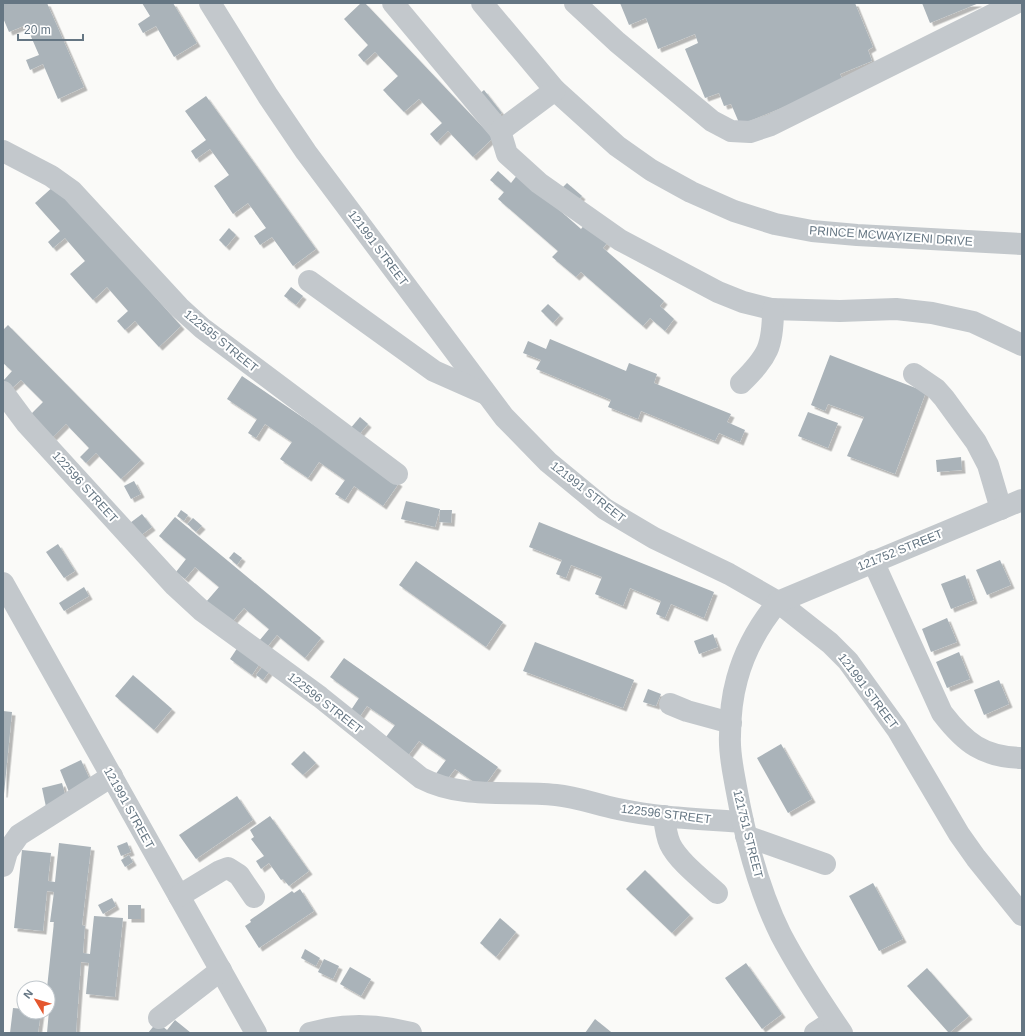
<svg xmlns="http://www.w3.org/2000/svg" width="1025" height="1036" font-family="Arial,sans-serif">
  <style>
    .building { fill: #aab3b9; filter: url(#shadow) }
    .lines { fill: none; stroke-linecap: round; stroke-linejoin: round }
    .minor { stroke: #c3c8cc; stroke-width: 22 }
    .labels { text-anchor: middle; stroke-width: 4; stroke-linejoin: round; paint-order: stroke }
    .street-label { font-size: 12px; fill: #657683; stroke: #fff }
  </style>
  <defs>
    <filter id="shadow"><feDropShadow dx="3.5" dy="3.5" stdDeviation="0" flood-color="#0004"/></filter>
  </defs>
  <rect width="100%" height="100%" fill="#fafaf8"/>
  <g class="building">
    <polygon points="3,3 47,3 84,87 58,99 43,64 30,70 26,60 39,55 26,25 9,32 3,18"/>
    <polygon points="142,3 173,3 197,43 174,57 156,26 143,33 138,24 150,16"/>
    <polygon points="361,3 365,3 493,138 473,157 448,131 437,142 430,134 442,123 419,99 404,112 383,90 398,76 375,52 364,62 358,55 368,45 344,19"/>
    <polygon points="620,3 855,3 873,47 868,50 872,61 840,74 844,82 740,125 731,104 724,106 719,93 705,98 685,49 698,43 695,34 658,49 646,18 629,25"/>
    <polygon points="922,3 979,3 930,23"/>
    <polygon points="484,90 502,113 495,118 477,96"/>
    <polygon points="206,96 316,249 293,266 272,237 260,245 254,236 266,228 248,203 233,214 214,186 229,175 210,149 196,159 191,151 206,140 185,111"/>
    <polygon points="498,171 511,183 518,174 581,229 585,224 607,243 603,248 664,301 660,306 674,319 665,331 650,318 643,326 581,272 576,277 552,257 558,251 498,199 504,192 490,180"/>
    <polygon points="567,183 582,196 576,203 560,190"/>
    <polygon points="55,185 181,326 159,347 135,321 125,330 117,321 128,311 107,287 93,300 70,274 85,261 65,238 53,248 48,242 60,231 35,203"/>
    <polygon points="229,228 236,235 226,247 219,240"/>
    <polygon points="291,287 303,296 296,305 284,296"/>
    <polygon points="548,304 560,315 553,323 541,311"/>
    <polygon points="8,325 141,460 121,479 96,453 86,463 80,457 89,448 66,424 53,437 30,415 43,402 21,380 11,389 3,381 12,371 3,363 3,330"/>
    <polygon points="550,339 626,371 629,363 657,374 654,383 731,414 727,422 745,430 740,442 719,433 715,441 641,411 638,419 608,407 611,400 536,369 541,360 523,353 528,341 546,349"/>
    <polygon points="830,355 926,392 895,474 847,456 864,417 828,404 825,411 811,405"/>
    <polygon points="242,376 399,483 383,506 354,486 345,500 335,494 345,480 319,462 308,478 280,459 292,442 265,424 256,438 248,433 257,419 227,399"/>
    <polygon points="808,412 838,423 828,448 798,436"/>
    <polygon points="360,417 368,424 357,437 349,430"/>
    <polygon points="961,457 962,470 937,472 936,460"/>
    <polygon points="134,481 141,494 131,499 124,486"/>
    <polygon points="406,501 440,509 435,527 401,519"/>
    <polygon points="181,510 188,515 184,521 177,516"/>
    <polygon points="440,510 452,510 451,523 439,522"/>
    <polygon points="142,514 152,527 140,536 130,523"/>
    <polygon points="175,517 321,638 305,658 277,635 267,647 259,641 269,629 244,608 231,623 206,602 219,587 195,567 185,579 176,572 186,559 159,536"/>
    <polygon points="193,518 202,526 196,532 187,524"/>
    <polygon points="539,522 714,592 704,618 671,604 665,618 656,614 661,601 630,588 623,606 595,594 602,577 571,565 566,578 556,574 562,560 529,547"/>
    <polygon points="58,544 75,571 64,578 46,552"/>
    <polygon points="234,552 242,558 237,565 229,558"/>
    <polygon points="1000,560 1011,585 987,595 976,570"/>
    <polygon points="416,561 503,622 486,647 399,585"/>
    <polygon points="965,575 974,600 951,609 941,584"/>
    <polygon points="84,587 89,596 64,611 59,603"/>
    <polygon points="947,618 957,642 931,652 922,629"/>
    <polygon points="713,634 718,647 699,654 694,641"/>
    <polygon points="535,642 634,680 623,708 523,671"/>
    <polygon points="238,647 260,663 252,675 230,659"/>
    <polygon points="959,652 970,679 947,688 936,662"/>
    <polygon points="344,658 498,767 483,788 455,769 445,782 435,775 446,760 419,741 407,757 383,741 395,725 367,706 358,719 349,713 359,698 330,677"/>
    <polygon points="263,666 269,672 263,680 256,675"/>
    <polygon points="133,675 172,709 154,730 115,696"/>
    <polygon points="999,680 1009,704 984,715 974,690"/>
    <polygon points="648,689 661,694 656,706 643,702"/>
    <polygon points="3,711 12,712 4,794 3,794"/>
    <polygon points="781,744 812,799 788,813 757,758"/>
    <polygon points="304,751 316,763 303,775 291,764"/>
    <polygon points="81,760 91,782 69,792 60,770"/>
    <polygon points="62,783 66,798 46,807 42,788"/>
    <polygon points="237,796 253,820 196,859 179,835"/>
    <polygon points="270,816 309,871 289,886 283,879 281,880 269,863 261,869 256,861 264,856 251,839 254,837 250,830"/>
    <polygon points="127,842 131,852 121,856 117,846"/>
    <polygon points="59,843 91,847 82,925 85,926 83,953 90,954 94,916 123,918 115,997 86,994 89,963 81,962 76,1033 47,1033 50,999 48,999 47,988 54,922 50,922 54,892 47,891 43,931 14,928 22,850 51,853 48,881 55,882"/>
    <polygon points="129,855 133,862 125,867 121,860"/>
    <polygon points="645,870 690,915 672,933 626,889"/>
    <polygon points="873,883 903,939 879,951 849,896"/>
    <polygon points="300,889 314,911 259,948 245,926 251,922 250,920 292,891 294,893"/>
    <polygon points="112,898 116,906 103,914 98,905"/>
    <rect x="128" y="905" width="13" height="14"/>
    <polygon points="500,918 516,932 496,957 480,943"/>
    <polygon points="305,949 320,958 316,966 301,958"/>
    <polygon points="324,959 339,966 333,979 318,972"/>
    <polygon points="746,963 782,1014 762,1029 725,978"/>
    <polygon points="350,967 371,979 361,996 340,984"/>
    <polygon points="927,968 969,1016 949,1033 907,986"/>
    <polygon points="13,1008 24,1009 24,1012 41,1012 38,1033 10,1033"/>
    <polygon points="595,1019 611,1032 610,1033 585,1033"/>
    <polygon points="175,1020 191,1033 148,1033 157,1022 167,1030"/>
  </g>
  <g class="lines">
    <g class="minor">
      <polyline points="210,3 268,96 306,152 504,417 548,462 605,509 654,538 729,574 778,602 830,643 848,661 897,729 959,834 976,858 1022,915"/>
      <polyline points="393,3 500,131"/>
      <polyline points="482,3 555,90 617,146 651,170 691,192 734,211 775,224 812,231 857,235 1022,244"/>
      <polyline points="575,3 617,42 712,121 731,131 750,132 771,125 1016,3"/>
      <polyline points="555,90 500,131 507,154 539,183 620,240 718,292 743,302 771,309 840,311 896,309 932,313 973,322 1022,345"/>
      <polyline points="3,151 51,176 72,191 179,307 202,328 397,474"/>
      <polyline points="309,281 434,371 486,394"/>
      <polyline points="914,374 936,389 944,398 976,442 988,465 1001,509"/>
      <path d="M741,383C768,356 773,347 773,309"/>
      <path d="M3,392L26,423L175,586L201,610L320,697L421,778C463,800 511,790 556,795C578,797 597,805 618,809C659,818 701,819 743,822"/>
      <path d="M873,561L942,713C965,743 983,757 1022,758"/>
      <polyline points="3,583 256,1033"/>
      <polyline points="670,704 687,711 731,723"/>
      <path d="M664,816C665,825 666,835 670,844C678,861 703,880 717,893"/>
      <polyline points="746,836 825,864"/>
      <polyline points="3,866 7,852 19,835 112,776"/>
      <polyline points="179,896 220,871 228,868 239,875 254,897"/>
      <polyline points="159,1018 221,970"/>
      <path d="M310,1033C344,1023 377,1024 411,1033"/>
      <polyline points="815,1033 833,1021"/>
      <path d="M842,1033C820,1001 799,969 781,935C758,889 745,837 736,787C733,770 729,753 730,736C730,717 732,697 737,679C745,649 759,625 778,602L1022,500"/>
    </g>
  </g>
  <g class="labels">
    <g class="street-label">
      <text transform="translate(891 236) rotate(4)" y="4">PRINCE MCWAYIZENI DRIVE</text>
      <text transform="translate(378 248) rotate(53)" y="4">121991 STREET</text>
      <text transform="translate(221 341) rotate(39)" y="4">122595 STREET</text>
      <text transform="translate(85 487) rotate(48)" y="4">122596 STREET</text>
      <text transform="translate(588 492) rotate(38)" y="4">121991 STREET</text>
      <text transform="translate(900 550) rotate(-22)" y="4">121752 STREET</text>
      <text transform="translate(868 691) rotate(53)" y="4">121991 STREET</text>
      <text transform="translate(325 703) rotate(38)" y="4">122596 STREET</text>
      <text transform="translate(129 808) rotate(61)" y="4">121991 STREET</text>
      <text transform="translate(666 814) rotate(7)" y="4">122596 STREET</text>
      <text transform="translate(748 834) rotate(76)" y="4">121751 STREET</text>
    </g>
  </g>
  <rect width="1025" height="1036" fill="none" stroke="#657683" stroke-width="8"/>
  <g transform="translate(36 1000) rotate(308)"><circle r="19" fill="#ffffff" stroke="#c1c8cd"/>
  <path d="M0-3L7 15L0 10L-7 15Z" fill="#e4572e"/>
  <text y="-6" font-size="11" font-weight="bold" text-anchor="middle" fill="#657683">N</text>
  </g>
  <path d="M18 34v6h65v-6" fill="none" stroke="#657683" stroke-width="2"/>
  <text x="24" y="34" font-size="12" fill="#657683" stroke="#ffffff" stroke-width="3" paint-order="stroke">20 m</text>
</svg>
